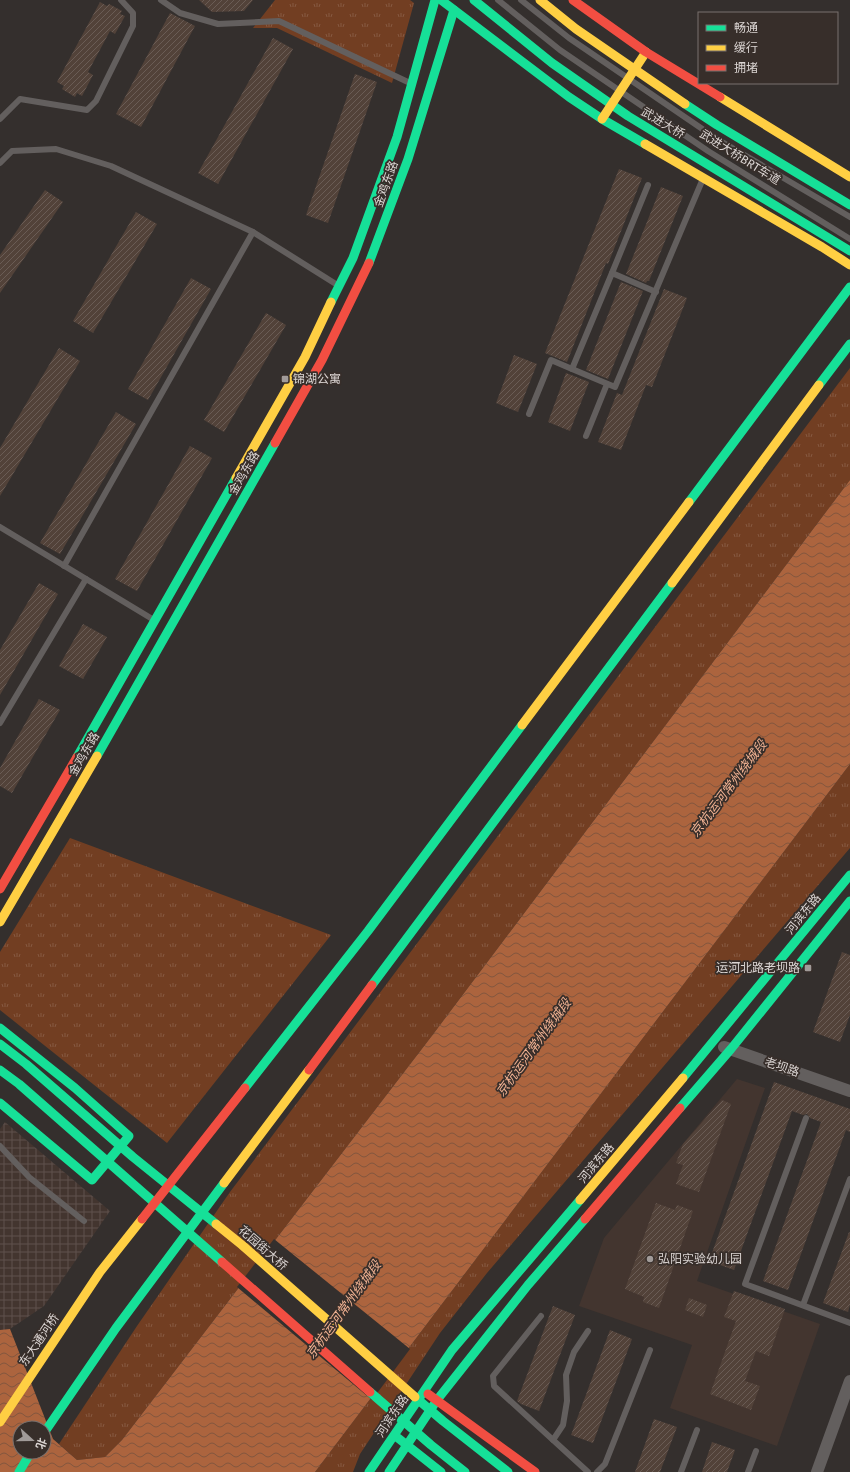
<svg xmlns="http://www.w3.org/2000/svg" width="850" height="1472" font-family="'Fira Sans','Noto Sans SC',sans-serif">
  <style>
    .built { fill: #43352f }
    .industrial { fill: url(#industrial-grid) }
    .grass { fill: url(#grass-tufts) }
    .water { fill: url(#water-waves); fill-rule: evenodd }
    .pier { fill: #342f2d }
    .building { fill: url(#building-hatch) }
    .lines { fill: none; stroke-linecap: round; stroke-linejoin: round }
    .lane { stroke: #635f5e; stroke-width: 6 }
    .street { stroke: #635f5e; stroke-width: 12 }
    .fast { stroke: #16e098; stroke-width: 9 }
    .slow { stroke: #ffcf43; stroke-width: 9 }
    .jam { stroke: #f24e42; stroke-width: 9 }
    .poi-dot { fill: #a19b99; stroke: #372e2a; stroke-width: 1.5 }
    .labels { text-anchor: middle; stroke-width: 3.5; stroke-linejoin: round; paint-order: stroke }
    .street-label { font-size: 12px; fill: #dbd5d3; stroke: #372e2a }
    .poi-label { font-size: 12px; fill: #dbd5d3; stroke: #372e2a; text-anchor: start }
    .water-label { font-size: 13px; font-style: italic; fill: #f3b393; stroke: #372e2a }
  </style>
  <defs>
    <pattern id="industrial-grid" width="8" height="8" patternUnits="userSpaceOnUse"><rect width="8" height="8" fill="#43352f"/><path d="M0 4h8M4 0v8" fill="none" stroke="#5e514c"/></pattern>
    <pattern id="grass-tufts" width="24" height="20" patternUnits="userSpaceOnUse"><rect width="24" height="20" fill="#723e22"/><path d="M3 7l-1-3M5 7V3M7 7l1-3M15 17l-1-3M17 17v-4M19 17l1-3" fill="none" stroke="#865941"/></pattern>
    <pattern id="water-waves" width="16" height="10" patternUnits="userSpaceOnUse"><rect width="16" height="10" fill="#ac643e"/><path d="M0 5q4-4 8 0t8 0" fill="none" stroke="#82563e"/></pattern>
    <pattern id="building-hatch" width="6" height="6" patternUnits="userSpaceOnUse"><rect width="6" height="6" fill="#524239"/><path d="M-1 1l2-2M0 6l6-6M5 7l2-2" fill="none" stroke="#6a5c55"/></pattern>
  </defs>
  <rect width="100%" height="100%" fill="#342f2d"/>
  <polygon class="built" points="737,1079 765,1088 697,1281 820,1324 777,1446 670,1408 692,1345 579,1306 604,1238"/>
  <polygon class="industrial" points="5,1122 110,1211 44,1306 10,1329 0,1333 0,1129"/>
  <g class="grass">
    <polygon points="275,0 410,0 414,3 392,83 277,28 253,28"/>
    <polygon points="850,368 850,480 431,1037 122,1440 105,1457 77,1460 59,1444 137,1326 230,1192"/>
    <polygon points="850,764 850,848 487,1273 440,1333 360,1454 353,1472 315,1472"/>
    <polygon points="70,838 331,935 167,1143 0,1010 0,952"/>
  </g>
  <path class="water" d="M850,480V764L315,1472H0V1330L10,1329L53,1439L77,1460L105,1457L122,1440L431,1037ZM20,1428H44V1452H20Z"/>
  <polygon class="pier" points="274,1239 410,1349 372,1400 237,1287"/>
  <g class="building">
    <polygon points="199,0 253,0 244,11 212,12"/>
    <polygon points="100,2 107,6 109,4 122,11 120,14 125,16 115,34 110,31 88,72 93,75 82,96 77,93 75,97 62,89 64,86 57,82"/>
    <polygon points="170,13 195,26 141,127 116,114"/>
    <polygon points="273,38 293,49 218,184 198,173"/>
    <polygon points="355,74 377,82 328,223 306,215"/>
    <polygon points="619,169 642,178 608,264 606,263 567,362 545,353"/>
    <polygon points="661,187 683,196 649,281 647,281 646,283 626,274"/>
    <polygon points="45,190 63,202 0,293 0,255"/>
    <polygon points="136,212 157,224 93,333 73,321"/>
    <polygon points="191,278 211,289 148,400 128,389"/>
    <polygon points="621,282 643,291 608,379 586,370"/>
    <polygon points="664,289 687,298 652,387 646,385 621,450 598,442 617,393 622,395"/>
    <polygon points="266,313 286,325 224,432 204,420"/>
    <polygon points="59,348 80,361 0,496 0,448"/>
    <polygon points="514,355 537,364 518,412 496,403"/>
    <polygon points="566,373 589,382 570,431 548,422"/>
    <polygon points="116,412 136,424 60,554 40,543"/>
    <polygon points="190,446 212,458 137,591 115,579"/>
    <polygon points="39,583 58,594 0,695 0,650"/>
    <polygon points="83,624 107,637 83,679 59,666"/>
    <polygon points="39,699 60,710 12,793 0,786 0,768"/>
    <polygon points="842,952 850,955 850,1015 840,1042 813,1032"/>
    <polygon points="774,1082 850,1109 850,1132 846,1130 788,1290 763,1281 821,1122 810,1118 807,1114 803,1115 792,1111 734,1270 709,1261"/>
    <polygon points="722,1100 731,1104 699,1192 676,1184 683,1165 676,1163 683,1144"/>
    <polygon points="656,1203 675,1210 677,1205 693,1211 659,1308 643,1302 644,1297 625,1289"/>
    <polygon points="849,1232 850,1233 850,1305 848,1312 823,1303"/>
    <polygon points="734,1291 785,1309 769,1356 756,1351 745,1381 760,1386 751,1410 710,1394 736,1321 724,1317"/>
    <polygon points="689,1298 707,1305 703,1317 685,1310"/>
    <polygon points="553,1306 575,1315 539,1411 521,1404 517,1401"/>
    <polygon points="610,1330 632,1339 593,1443 571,1435"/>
    <polygon points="654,1419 677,1427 660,1472 635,1472"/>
    <polygon points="712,1442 735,1450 727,1472 702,1472"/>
  </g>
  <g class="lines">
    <g class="lane">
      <polyline points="161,0 180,13 218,24 279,21 410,83"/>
      <polyline points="498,0 560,50 708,151 850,239"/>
      <polyline points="521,0 569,38 717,139 850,217"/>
      <polyline points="0,119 20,99 87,110 96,101 133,26 133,13 121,0"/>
      <polyline points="0,163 12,151 56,149 111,166 253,232 339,286"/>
      <polyline points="612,273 648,185"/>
      <polyline points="656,292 612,273 572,369 615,387 702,181"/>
      <polyline points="529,414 551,360 572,369"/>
      <polyline points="586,436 607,384"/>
      <polyline points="0,527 154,620"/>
      <polyline points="64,566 253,232"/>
      <polyline points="0,723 86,579"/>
      <polyline points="806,1118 745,1284 850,1323"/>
      <polyline points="0,1146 29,1177 84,1221"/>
      <polyline points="803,1305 850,1179"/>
      <polyline points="541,1316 493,1376 494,1386 588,1472"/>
      <polyline points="553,1440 563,1425 567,1401 566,1375 574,1352 588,1331"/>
      <polyline points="597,1472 605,1464 650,1350"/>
      <polyline points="681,1472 697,1430"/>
      <polyline points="748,1472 756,1451"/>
    </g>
    <g class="street">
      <polyline points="724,1047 850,1091"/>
      <polyline points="817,1472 850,1381"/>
    </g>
    <g class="fast">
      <polyline points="441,0 569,97 602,119 645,144"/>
      <polyline points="474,0 552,63 628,116 850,251"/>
      <polyline points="685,104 717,125 850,205"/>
      <polyline points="369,263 408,159 454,10"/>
      <polyline points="331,302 353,258 397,137 435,0"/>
      <polyline points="819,385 850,344"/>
      <polyline points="689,502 850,287"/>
      <polyline points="97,756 275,443"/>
      <polyline points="77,757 236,478"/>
      <polyline points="372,985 672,583"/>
      <polyline points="0,1028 75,1088 129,1136 92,1180 0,1103"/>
      <polyline points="0,1044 26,1064 133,1157 216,1224"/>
      <polyline points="0,1070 19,1084 222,1262"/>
      <polyline points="683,1078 850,875"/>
      <polyline points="245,1088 368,931 522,725"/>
      <polyline points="680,1108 731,1049 850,901"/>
      <polyline points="370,1392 431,1445 465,1472"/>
      <polyline points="415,1397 443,1421 508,1472"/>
      <polyline points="44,1433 116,1328 224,1183"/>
      <polyline points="398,1438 441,1472"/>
      <polyline points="19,1472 31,1452"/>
      <polyline points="369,1472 452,1350 580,1200"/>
      <polyline points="389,1472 437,1400 528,1285 585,1219"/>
    </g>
    <g class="slow">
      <polyline points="540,0 576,29 685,104"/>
      <polyline points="720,97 850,177"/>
      <polyline points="602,119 646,52"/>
      <polyline points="645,144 822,247 850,265"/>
      <polyline points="236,478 305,357 331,302"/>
      <polyline points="672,583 819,385"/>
      <polyline points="522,725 689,502"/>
      <polyline points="0,922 97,756"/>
      <polyline points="224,1183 309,1070"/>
      <polyline points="580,1200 683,1078"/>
      <polyline points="216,1224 242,1245 415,1397"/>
      <polyline points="0,1422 100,1272 142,1219"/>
    </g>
    <g class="jam">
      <polyline points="573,0 646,52 720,97"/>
      <polyline points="275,443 322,360 369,263"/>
      <polyline points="0,889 77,757"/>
      <polyline points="309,1070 372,985"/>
      <polyline points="142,1219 245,1088"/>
      <polyline points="585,1219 680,1108"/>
      <polyline points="222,1262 370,1392"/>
      <polyline points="428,1394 535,1472"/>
    </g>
  </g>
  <g class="poi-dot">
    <rect x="281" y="375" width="8" height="8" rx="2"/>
    <rect x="804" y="964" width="8" height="8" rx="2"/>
    <circle cx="650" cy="1259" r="4"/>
  </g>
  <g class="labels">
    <g class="street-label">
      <text transform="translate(663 123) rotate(31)" y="4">武进大桥</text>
      <text transform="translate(740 157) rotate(32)" y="4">武进大桥BRT车道</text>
      <text transform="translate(386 184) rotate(-70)" y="4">金鸡东路</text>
      <text transform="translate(244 473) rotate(-60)" y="4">金鸡东路</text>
      <text transform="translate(84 754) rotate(-60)" y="4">金鸡东路</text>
      <text transform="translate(803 914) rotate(-51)" y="4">河滨东路</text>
      <text transform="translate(782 1067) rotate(19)" y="4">老坝路</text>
      <text transform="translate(596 1163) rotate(-50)" y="4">河滨东路</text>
      <text transform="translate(263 1248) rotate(41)" y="4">花园街大桥</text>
      <text transform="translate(39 1340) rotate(-56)" y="4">东大通河桥</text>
      <text transform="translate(392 1416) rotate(-56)" y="4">河滨东路</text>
    </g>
    <g class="poi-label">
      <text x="293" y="383">锦湖公寓</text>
      <text x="800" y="972" text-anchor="end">运河北路老坝路</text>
      <text x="658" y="1263">弘阳实验幼儿园</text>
    </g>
    <g class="water-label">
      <text transform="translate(728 788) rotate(-53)" y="5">京杭运河常州绕城段</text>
      <text transform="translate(533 1047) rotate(-54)" y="5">京杭运河常州绕城段</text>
      <text transform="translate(343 1309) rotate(-54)" y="5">京杭运河常州绕城段</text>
    </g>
  </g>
  <rect x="698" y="12" width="140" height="72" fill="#372e2a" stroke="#79716e"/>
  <rect x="706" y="25" width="20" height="6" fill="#16e098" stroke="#79716e"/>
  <text x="734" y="32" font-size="12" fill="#dbd5d3">畅通</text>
  <rect x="706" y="45" width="20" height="6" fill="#ffcf43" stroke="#79716e"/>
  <text x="734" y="52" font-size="12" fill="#dbd5d3">缓行</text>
  <rect x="706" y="65" width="20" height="6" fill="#f24e42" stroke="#79716e"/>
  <text x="734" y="72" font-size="12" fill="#dbd5d3">拥堵</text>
  <g transform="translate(32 1440) rotate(111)"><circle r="19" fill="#372e2a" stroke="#79716e"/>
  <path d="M0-3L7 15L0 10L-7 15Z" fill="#a19b99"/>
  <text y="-6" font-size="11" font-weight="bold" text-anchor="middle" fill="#dbd5d3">北</text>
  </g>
</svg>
